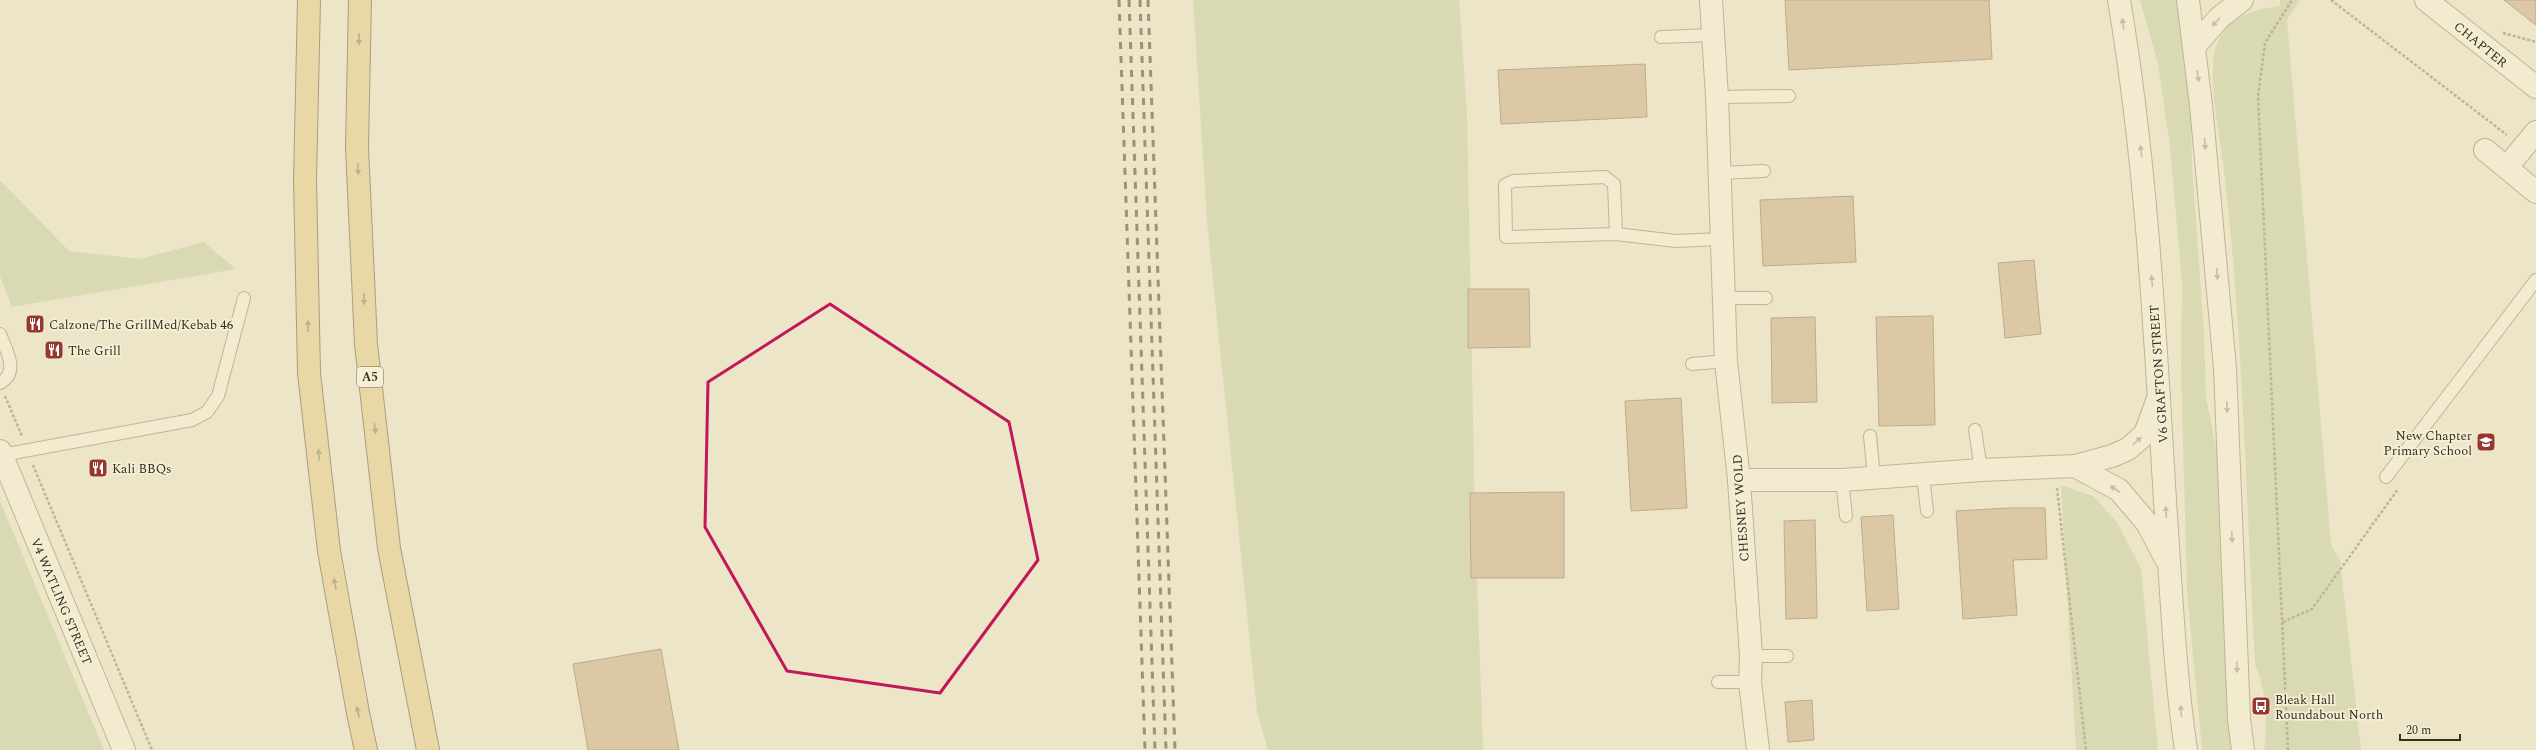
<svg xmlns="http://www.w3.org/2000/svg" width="2536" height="750" font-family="Spectral,serif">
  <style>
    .green { fill: #c1cb9b }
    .building { fill: #caa57e; stroke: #866443 }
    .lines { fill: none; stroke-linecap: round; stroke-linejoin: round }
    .service-casing { stroke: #88785d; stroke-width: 14 }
    .minor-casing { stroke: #88785d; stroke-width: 24 }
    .tertiary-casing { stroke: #88785d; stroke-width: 24 }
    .trunk-casing { stroke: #564630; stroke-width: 24 }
    .path { stroke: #88785d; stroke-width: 2.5; stroke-dasharray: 3 2; stroke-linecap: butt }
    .service { stroke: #f8f2da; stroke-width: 12 }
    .minor { stroke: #f8f2da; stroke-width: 22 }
    .tertiary { stroke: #f8f2da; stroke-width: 22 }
    .trunk { stroke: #e4c67e; stroke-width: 22 }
    .rail { stroke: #392e20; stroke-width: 3; stroke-dasharray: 7 7; stroke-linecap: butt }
    .oneway { fill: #98907d }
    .oneway2 { fill: #86724a }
    .marked { fill: none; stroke: #c2185b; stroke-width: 3; stroke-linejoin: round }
    .labels { text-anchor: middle; stroke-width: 3.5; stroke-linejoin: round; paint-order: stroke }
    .shield { fill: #f5efd6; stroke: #716857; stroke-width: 1 }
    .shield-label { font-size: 12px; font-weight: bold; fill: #392e20 }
    .street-label { font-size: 13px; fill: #392e20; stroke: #f5efd6 }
    .poi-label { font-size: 13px; fill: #392e20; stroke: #f5efd6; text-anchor: start }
  </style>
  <rect width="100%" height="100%" fill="#ede5c7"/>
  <g class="green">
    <polygon points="1193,0 1459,0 1467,115 1475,522 1483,750 1268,750 1257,712 1207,221"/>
    <polygon points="2140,0 2177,0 2190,94 2192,165 2204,335 2206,398 2219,461 2234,750 2202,750 2187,591 2181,367 2182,283 2170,147 2158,64"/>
    <path d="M2280,0H2300L2287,20L2331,545L2340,560L2361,750H2264C2268,724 2266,688 2255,664C2246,497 2243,328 2223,162C2219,130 2204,64 2220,37C2233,14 2256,10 2280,6Z"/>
    <polygon points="0,180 69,251 140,259 204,242 236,269 12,307 0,276"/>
    <polygon points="2061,485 2093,496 2117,522 2141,569 2158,750 2076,750"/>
    <polygon points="0,501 104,750 0,750"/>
  </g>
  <g class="building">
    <polygon points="1785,0 1989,0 1992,59 1789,70"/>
    <polygon points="2504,0 2536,0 2536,25"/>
    <polygon points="1645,64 1647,117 1501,124 1498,70"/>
    <polygon points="1853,196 1856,262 1763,266 1760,200"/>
    <polygon points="2034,260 2041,334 2005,338 1998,263"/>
    <polygon points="1468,289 1529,289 1530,347 1468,348"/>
    <polygon points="1933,316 1935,425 1879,426 1876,317"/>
    <polygon points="1815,317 1817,402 1772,403 1771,318"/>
    <polygon points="1681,398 1687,508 1631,511 1625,401"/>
    <polygon points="1564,492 1564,578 1471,578 1470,493"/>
    <polygon points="2009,508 2045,508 2047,559 2013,560 2017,615 1963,619 1956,511"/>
    <polygon points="1893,515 1899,609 1867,611 1861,517"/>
    <polygon points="1815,520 1817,618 1786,619 1784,521"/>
    <polygon points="661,649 679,750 588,750 573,664"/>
    <polygon points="1812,700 1814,740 1788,742 1785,702"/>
  </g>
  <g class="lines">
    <g class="service-casing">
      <g id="service">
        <polyline points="1661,37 1713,35"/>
        <polyline points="1717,97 1789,96"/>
        <polyline points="1719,173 1764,171"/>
        <polyline points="1616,234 1614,184 1605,177 1513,181 1505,185 1506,237 1616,234 1676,241 1720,239"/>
        <polyline points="1724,298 1766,298"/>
        <path d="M0,334C6,350 20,372 0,383"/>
        <polyline points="1692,364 1726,361"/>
        <polyline points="1975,430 1981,470"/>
        <polyline points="1870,436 1874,477"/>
        <polyline points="2,455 192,420 207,412 218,396 244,298"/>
        <polyline points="1923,476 1927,511"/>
        <polyline points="2386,477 2536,280"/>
        <polyline points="1842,480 1846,516"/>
        <polyline points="1751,656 1787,656"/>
        <polyline points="1718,682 1750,682"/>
      </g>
    </g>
    <g class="minor-casing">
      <g id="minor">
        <polyline points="1711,0 1717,97 1726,361 1739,480 1751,656 1750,682 1758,750"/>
        <polyline points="2485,150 2536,192"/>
        <polyline points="2507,167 2536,132"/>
        <polyline points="1739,480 1842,480 1981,470 2075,466 2112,456 2128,449 2145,434 2159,396"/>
      </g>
    </g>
    <g class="tertiary-casing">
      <g id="tertiary">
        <path d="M2119,0C2147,166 2155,333 2165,501C2171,584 2174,668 2186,750"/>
        <polyline points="2188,0 2201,105 2225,368 2239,719 2243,750"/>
        <polyline points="2426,0 2536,87"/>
        <polyline points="2194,47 2219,18 2242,0"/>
        <polyline points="0,451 124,750"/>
        <polyline points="2075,466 2119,490 2147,523 2166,559"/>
      </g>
    </g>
    <g class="trunk-casing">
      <g id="trunk">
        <polyline points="309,0 305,180 309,373 329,551 358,713 366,750"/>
        <polyline points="360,0 357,147 366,344 389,548 428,750"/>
      </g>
    </g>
    <g class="path">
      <polyline points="2331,0 2507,135"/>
      <polyline points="2503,33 2536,42"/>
      <polyline points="5,396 22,436"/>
      <polyline points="33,465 152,750"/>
      <polyline points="2057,488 2086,750"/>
      <polyline points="2283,622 2312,609 2398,489"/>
      <polyline points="2288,750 2258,96 2265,43 2292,0"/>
    </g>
    <use href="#service" class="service"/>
    <use href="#minor" class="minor"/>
    <use href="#tertiary" class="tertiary"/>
    <use href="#trunk" class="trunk"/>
    <g class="rail">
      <polyline points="1119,0 1145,750"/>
      <polyline points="1129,0 1155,750"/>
      <polyline points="1140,0 1166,750"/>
      <polyline points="1148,0 1175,750"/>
    </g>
  </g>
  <defs><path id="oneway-solid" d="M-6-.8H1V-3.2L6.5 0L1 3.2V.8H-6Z"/></defs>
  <g class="oneway">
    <use href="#oneway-solid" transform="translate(2216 22) rotate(132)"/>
    <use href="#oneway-solid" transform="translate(2123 24) rotate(-98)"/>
    <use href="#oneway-solid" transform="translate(2198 76) rotate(83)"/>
    <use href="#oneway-solid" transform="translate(2205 144) rotate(85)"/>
    <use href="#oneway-solid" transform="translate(2141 151) rotate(-97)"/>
    <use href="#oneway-solid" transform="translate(2217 274) rotate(85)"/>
    <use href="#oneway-solid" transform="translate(2152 281) rotate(-94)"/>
    <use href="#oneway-solid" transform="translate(2227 407) rotate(88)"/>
    <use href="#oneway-solid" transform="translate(2137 441) rotate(-42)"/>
    <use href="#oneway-solid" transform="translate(2115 489) rotate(-147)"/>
    <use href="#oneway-solid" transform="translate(2166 512) rotate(-94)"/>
    <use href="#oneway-solid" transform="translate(2232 537) rotate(88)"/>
    <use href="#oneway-solid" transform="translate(2237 667) rotate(88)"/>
    <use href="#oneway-solid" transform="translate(2181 711) rotate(-95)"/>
  </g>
  <g class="oneway2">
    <use href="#oneway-solid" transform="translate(359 39) rotate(91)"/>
    <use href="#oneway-solid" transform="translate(358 169) rotate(88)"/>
    <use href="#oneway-solid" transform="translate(364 299) rotate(88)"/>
    <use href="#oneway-solid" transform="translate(308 326) rotate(-91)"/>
    <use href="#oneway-solid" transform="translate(375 428) rotate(83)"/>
    <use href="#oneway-solid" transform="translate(319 455) rotate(-96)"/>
    <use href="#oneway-solid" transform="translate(335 584) rotate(-100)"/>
    <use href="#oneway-solid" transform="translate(358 712) rotate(-102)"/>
  </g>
  <path d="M0 0H2536V750H0ZM830,304L1009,422L1038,560L940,693L787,671L705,527L708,382Z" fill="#ede5c7" fill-opacity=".55" fill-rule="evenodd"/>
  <path class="marked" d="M830,304L1009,422L1038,560L940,693L787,671L705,527L708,382Z"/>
  <defs>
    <g id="restaurant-square" transform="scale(1)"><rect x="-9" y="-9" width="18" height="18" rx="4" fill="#95382f" stroke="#f5efd6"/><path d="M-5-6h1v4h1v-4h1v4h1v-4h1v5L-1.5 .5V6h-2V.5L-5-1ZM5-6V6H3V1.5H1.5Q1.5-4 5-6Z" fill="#fff"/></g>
    <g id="school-square" transform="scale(1)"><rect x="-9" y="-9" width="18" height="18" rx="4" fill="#95382f" stroke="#f5efd6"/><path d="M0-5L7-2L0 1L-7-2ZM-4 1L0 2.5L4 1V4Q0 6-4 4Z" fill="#fff"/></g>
    <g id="bus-square" transform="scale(1)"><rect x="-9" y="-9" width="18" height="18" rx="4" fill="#95382f" stroke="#f5efd6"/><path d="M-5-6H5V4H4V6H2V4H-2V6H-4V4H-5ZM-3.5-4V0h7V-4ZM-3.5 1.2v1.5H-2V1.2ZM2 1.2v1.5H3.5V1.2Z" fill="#fff"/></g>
  </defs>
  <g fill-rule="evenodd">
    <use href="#restaurant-square" x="35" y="324"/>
    <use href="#restaurant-square" x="54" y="350"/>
    <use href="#school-square" x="2486" y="442"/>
    <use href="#restaurant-square" x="98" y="468"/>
    <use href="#bus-square" x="2261" y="706"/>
  </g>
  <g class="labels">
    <rect class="shield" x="357" y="367" width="26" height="20" rx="3"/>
    <g class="shield-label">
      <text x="370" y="381">A5</text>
    </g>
    <g class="street-label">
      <text transform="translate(2481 44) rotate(39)" y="5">CHAPTER</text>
      <text transform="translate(2158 374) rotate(-94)" y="5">V6 GRAFTON STREET</text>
      <text transform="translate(1740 508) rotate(-94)" y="5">CHESNEY WOLD</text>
      <text transform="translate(62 601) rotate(67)" y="5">V4 WATLING STREET</text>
    </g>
    <g class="poi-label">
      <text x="49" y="329">Calzone/The GrillMed/Kebab 46</text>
      <text x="68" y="355">The Grill</text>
      <text x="2472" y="440" text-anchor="end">New Chapter<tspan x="2472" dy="15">Primary School</tspan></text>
      <text x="112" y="473">Kali BBQs</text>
      <text x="2275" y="704">Bleak Hall<tspan x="2275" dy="15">Roundabout North</tspan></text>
    </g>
  </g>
  <path d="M2400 734v6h60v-6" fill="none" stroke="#392e20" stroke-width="2"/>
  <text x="2406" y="734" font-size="12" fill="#392e20" stroke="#f5efd6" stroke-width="3" paint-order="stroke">20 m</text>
</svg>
